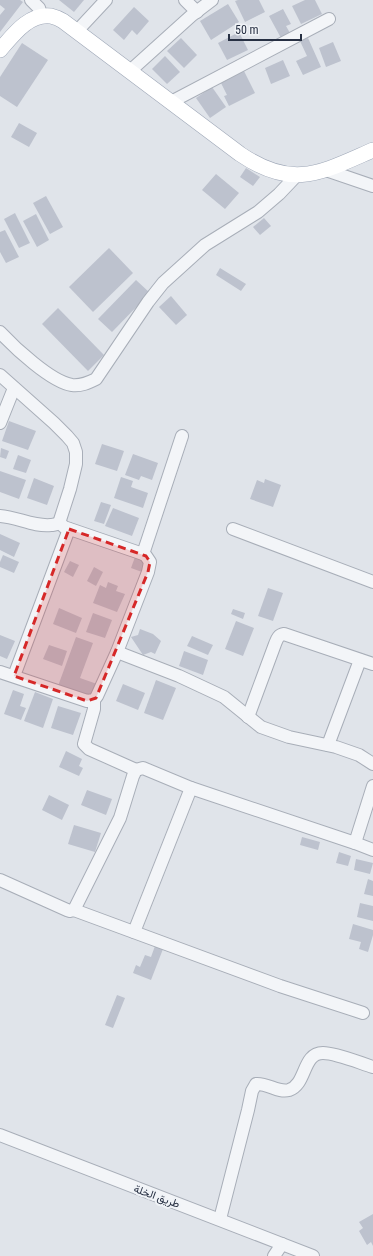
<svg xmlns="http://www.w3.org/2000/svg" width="373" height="1256" font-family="'Roboto Condensed',Vazirmatn,sans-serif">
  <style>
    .building { fill: #bdc2ce }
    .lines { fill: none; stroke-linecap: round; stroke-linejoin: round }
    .minor-casing { stroke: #a8aeb8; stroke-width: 14 }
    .major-casing { stroke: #9ea7b7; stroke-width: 16 }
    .minor { stroke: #f3f5f8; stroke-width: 12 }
    .major { stroke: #fff; stroke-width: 15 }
    .marked { fill: #d62828; fill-opacity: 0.2; stroke: #d62828; stroke-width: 3; stroke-dasharray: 8 5; stroke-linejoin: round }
    .labels { text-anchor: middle; stroke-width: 4; stroke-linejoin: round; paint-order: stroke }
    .street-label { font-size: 11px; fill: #273043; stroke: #f0f3f7 }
  </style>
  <rect width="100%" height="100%" fill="#e0e4ea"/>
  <g class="building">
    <polygon points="0,0 20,0 23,2 0,32 0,15 5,9 0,5"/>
    <polygon points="59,0 84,0 74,12"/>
    <polygon points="238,0 259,0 265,12 245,22 235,1"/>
    <polygon points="305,0 315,0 322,14 301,24 292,6"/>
    <polygon points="228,4 239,22 211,40 200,21"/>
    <polygon points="134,7 149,21 137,35 132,30 124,40 113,30"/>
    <polygon points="283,9 291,24 286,26 290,33 281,38 269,16"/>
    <polygon points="239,32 248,50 227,60 218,43"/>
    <polygon points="181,38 197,55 184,68 167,51"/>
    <polygon points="308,38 321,67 303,75 296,61 307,56 300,41"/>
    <polygon points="333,42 341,61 326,67 319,48"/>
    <polygon points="22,43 48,60 17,107 0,96 0,77"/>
    <polygon points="165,56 180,72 167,84 152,69"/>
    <polygon points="283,60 290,76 271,84 265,68"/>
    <polygon points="244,71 255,93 229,106 224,96 227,95 221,83"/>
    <polygon points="212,87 226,107 210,118 196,98"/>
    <polygon points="19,123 37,133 29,147 11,137"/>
    <polygon points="246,168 260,177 253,186 240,177"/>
    <polygon points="216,174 239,193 225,209 202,190"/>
    <polygon points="46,196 63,227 50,234 33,203"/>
    <polygon points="15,213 30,243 19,248 4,219"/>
    <polygon points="36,214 49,240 37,247 23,221"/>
    <polygon points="264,218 271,226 260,235 253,227"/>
    <polygon points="5,230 19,257 6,263 0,252 0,232"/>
    <polygon points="109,248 133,273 93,312 69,287"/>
    <polygon points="220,268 246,284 241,291 216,275"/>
    <polygon points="136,280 150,293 112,332 98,319"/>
    <polygon points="171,296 187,315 176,325 159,307"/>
    <polygon points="58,308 104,355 88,371 42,324"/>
    <polygon points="9,421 36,431 28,450 2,441"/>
    <polygon points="102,444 124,451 117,471 95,464"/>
    <polygon points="1,448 9,451 6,459 0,457"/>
    <polygon points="133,454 158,463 152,480 141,476 139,480 125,475"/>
    <polygon points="18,455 31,460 26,473 13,469"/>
    <polygon points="0,471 26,480 19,499 0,492"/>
    <polygon points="121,477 133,481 131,487 148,493 143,508 114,498"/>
    <polygon points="34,478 54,486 47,505 27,498"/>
    <polygon points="265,479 281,485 273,507 250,499 257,480 264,483"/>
    <polygon points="101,502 111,505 104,524 94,521"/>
    <polygon points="113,508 139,518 132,536 105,526"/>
    <polygon points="0,534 20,543 14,557 0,550"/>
    <polygon points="3,555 19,562 14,573 0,567 0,562"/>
    <polygon points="135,557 146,560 142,572 131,568"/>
    <polygon points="70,561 79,565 73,577 64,572"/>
    <polygon points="94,567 103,572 96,586 87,581"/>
    <polygon points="108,582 118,586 116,591 125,594 117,612 93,603 100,585 106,588"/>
    <polygon points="268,588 283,593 273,621 258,616"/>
    <polygon points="59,608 82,618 76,633 53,624"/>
    <polygon points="233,609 245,613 243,619 231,614"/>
    <polygon points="93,613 112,620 105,638 86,632"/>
    <polygon points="236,621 254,628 243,656 225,649"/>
    <polygon points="140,629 153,634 161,641 155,654 151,652 143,655 131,637 138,635"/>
    <polygon points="0,635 15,641 7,659 0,656"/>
    <polygon points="192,636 213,645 208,655 187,646"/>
    <polygon points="76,637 93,643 80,678 97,684 92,698 58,686"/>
    <polygon points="49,645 67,651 62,666 43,659"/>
    <polygon points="184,651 208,660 203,675 179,666"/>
    <polygon points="156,680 176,688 163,720 144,713"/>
    <polygon points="123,684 145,693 138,710 116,701"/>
    <polygon points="13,690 24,694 20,706 26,708 21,720 4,714"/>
    <polygon points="35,692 53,699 43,728 24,721"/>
    <polygon points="58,706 81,713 73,735 51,728"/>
    <polygon points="66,751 82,759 79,766 83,768 79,776 59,767"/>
    <polygon points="87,790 112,799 106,815 81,805"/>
    <polygon points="49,795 69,805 62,820 42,810"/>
    <polygon points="74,825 101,833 95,852 68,844"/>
    <polygon points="302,837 320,842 318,850 300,845"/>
    <polygon points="339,852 351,856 348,866 336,863"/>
    <polygon points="356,859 373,863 370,874 354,870"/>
    <polygon points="368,879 373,881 373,896 364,894"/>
    <polygon points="360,903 373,906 373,921 357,917"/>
    <polygon points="353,924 373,930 373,935 368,952 359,949 361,942 349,939"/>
    <polygon points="155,946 163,949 151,980 133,973 136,965 140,967 145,955 151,957"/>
    <polygon points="117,995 125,998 113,1028 105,1025"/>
    <polygon points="373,1214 373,1246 371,1242 367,1245 359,1231 363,1228 359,1222"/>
  </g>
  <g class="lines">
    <g class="minor-casing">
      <g id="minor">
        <polyline points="31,0 39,8 42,17"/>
        <polyline points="185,0 197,12"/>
        <polyline points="78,30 106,0"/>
        <polyline points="130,71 191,16 212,0"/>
        <polyline points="171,102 329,19"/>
        <polyline points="326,170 373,186"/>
        <path d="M0,332C14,347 51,382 72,385C81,386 88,383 96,379L148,302L163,283L205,245L258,212L279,194L297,175"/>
        <polyline points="0,375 54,423 67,436 73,443 76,452 76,464 70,489 60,520 60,523 64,527 143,554 146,556 150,562 148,572 117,652 97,696 94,700 87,701 0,672"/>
        <polyline points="0,423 14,388"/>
        <path d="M0,516C17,517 34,527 51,525C54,525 57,524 60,523"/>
        <polyline points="233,529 373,582"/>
        <polyline points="143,554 182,436"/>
        <polyline points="117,652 179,676 224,697 261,727 289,737 336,747 359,755 373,764"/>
        <polyline points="14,676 69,529"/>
        <polyline points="94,700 94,709 84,744 89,749 136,770"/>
        <path d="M248,717L275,644C277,639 278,635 284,634L373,664"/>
        <polyline points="328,745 360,660"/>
        <polyline points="355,843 373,786"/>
        <polyline points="0,880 67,910 70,911 74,910 120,818 133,776 136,770 143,768 191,788 355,843 373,850"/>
        <polyline points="74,910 280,986 363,1013"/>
        <polyline points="134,932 191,788"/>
        <polyline points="0,1135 313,1256"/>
        <path d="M220,1219L248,1110L252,1091L256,1084C268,1083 278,1093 289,1090C307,1084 302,1053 323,1053C336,1053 360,1063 373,1067"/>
        <polyline points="274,1256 282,1244"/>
      </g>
    </g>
    <g class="major-casing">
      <path id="major" d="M0,50C13,35 29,13 51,16C55,17 60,19 63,21L240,154C293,190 320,173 373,150"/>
    </g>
    <use href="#minor" class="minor"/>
    <use href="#major" class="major"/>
  </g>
  <path class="marked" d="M69,529L146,556L150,562L148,572L96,698L87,701L14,676Z"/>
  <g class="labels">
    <g class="street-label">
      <text transform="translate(157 1196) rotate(20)" y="4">طريق الخلة</text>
    </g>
  </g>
  <path d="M229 34v6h72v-6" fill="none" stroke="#273043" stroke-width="2"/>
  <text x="235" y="34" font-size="12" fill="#273043" stroke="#f0f3f7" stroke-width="3" paint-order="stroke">50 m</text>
</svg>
